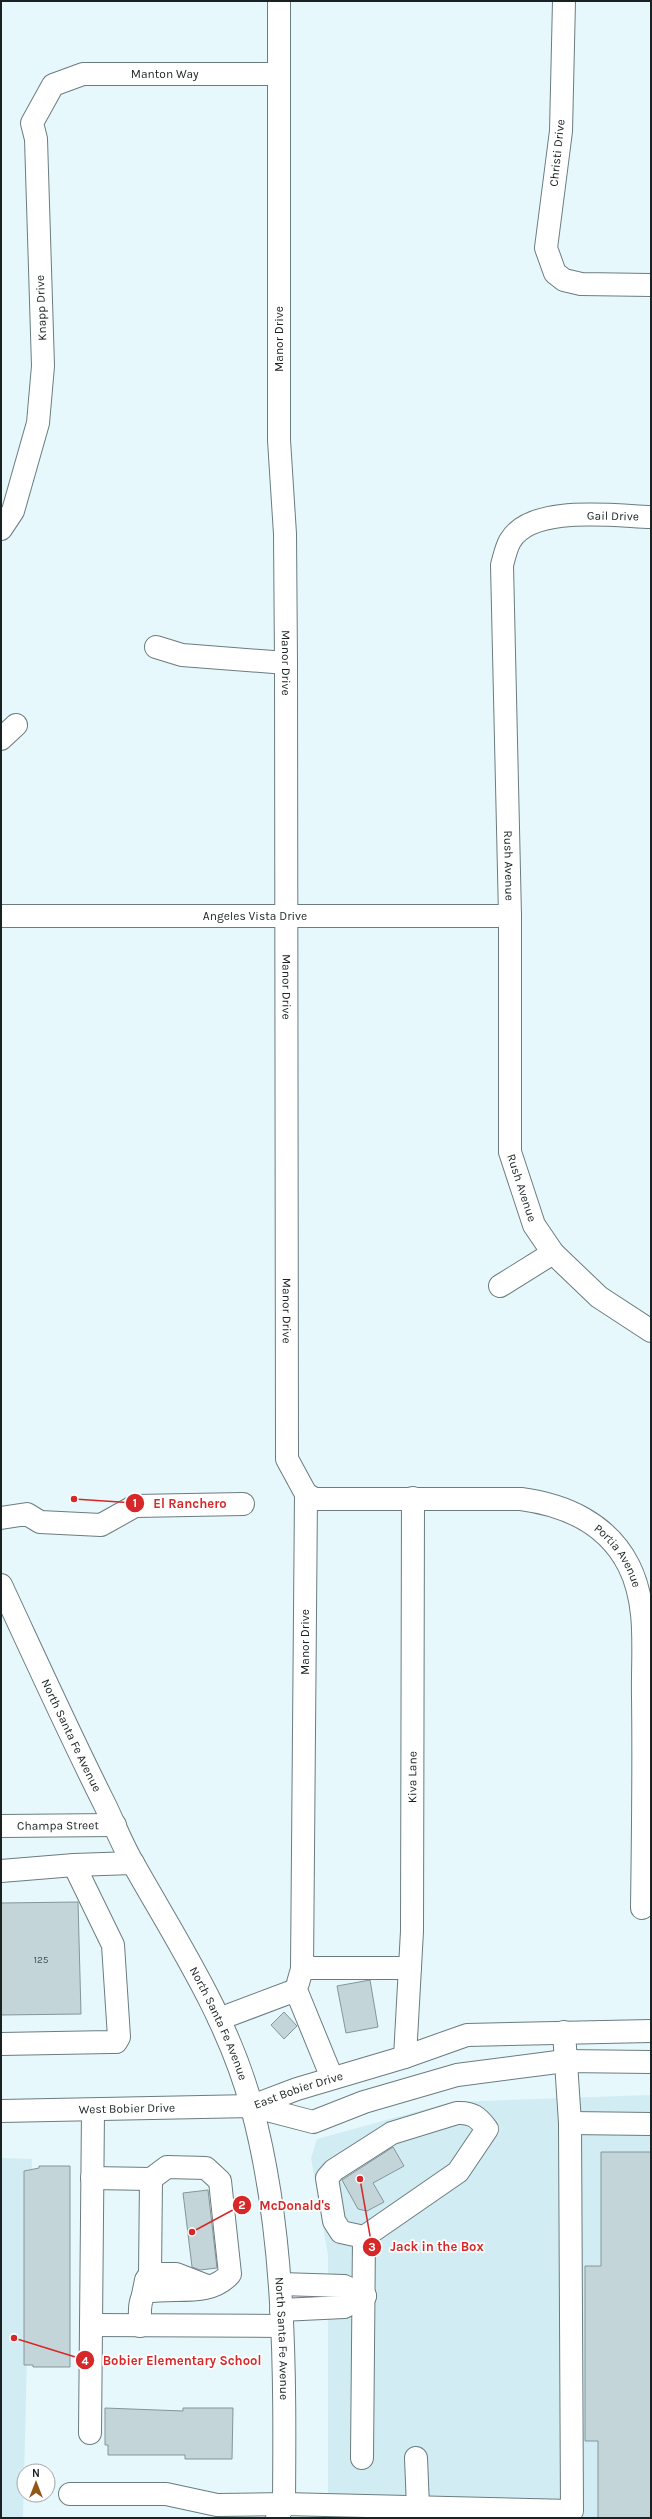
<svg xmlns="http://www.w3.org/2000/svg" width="652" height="2519" font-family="Karla,sans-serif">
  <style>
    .built { fill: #d1edf3 }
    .building { fill: #c3d5d9; stroke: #85969a }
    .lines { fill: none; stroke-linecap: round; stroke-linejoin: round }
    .minor-casing { stroke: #6b7c7f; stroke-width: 24 }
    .major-casing { stroke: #6b7c7f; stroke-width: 24 }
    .minor { stroke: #fff; stroke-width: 22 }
    .major { stroke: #fff; stroke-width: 22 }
    .labels { text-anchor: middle; stroke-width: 3.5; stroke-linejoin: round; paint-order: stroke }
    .number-label { font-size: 10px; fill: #444e50 }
    .street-label { font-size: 12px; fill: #1a2122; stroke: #fff }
    .leader { fill: none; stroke: #d62828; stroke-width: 1.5 }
    .callout-dot { fill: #d62828; stroke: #fff; stroke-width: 1.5 }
    .mark-label { font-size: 12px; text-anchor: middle; font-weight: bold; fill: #fff }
    .callout-label { font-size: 13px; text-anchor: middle; font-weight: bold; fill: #d62828; stroke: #fff; stroke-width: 3.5; stroke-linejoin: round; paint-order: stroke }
  </style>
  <rect width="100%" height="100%" fill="#e6f8fc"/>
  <g class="built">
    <polygon points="651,2095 651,2518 328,2518 328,2255 311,2158 317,2139 452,2102"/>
    <polygon points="1,2158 32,2159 23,2518 1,2518"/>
  </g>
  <g class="building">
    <polygon points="78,1902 81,2014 1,2015 1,1903"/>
    <polygon points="370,1980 378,2027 346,2033 337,1986"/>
    <polygon points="284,2012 297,2026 284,2039 271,2025"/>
    <polygon points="393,2147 404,2166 373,2183 384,2202 367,2211 358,2209 342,2180"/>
    <polygon points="601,2152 651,2152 651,2518 598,2518 598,2441 585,2441 585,2266 601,2266"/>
    <polygon points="39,2166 70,2166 70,2367 33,2367 33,2365 24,2365 24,2171 39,2168"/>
    <polygon points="208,2190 217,2268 200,2270 192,2267 183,2193"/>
    <polygon points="105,2408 183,2411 183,2408 233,2408 232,2459 185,2459 185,2455 108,2455 108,2445 105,2445"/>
  </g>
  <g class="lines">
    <g class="minor-casing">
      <g id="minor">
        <path id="s1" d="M279,1V440L285,534L286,663L287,1459L306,1494L302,1969"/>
        <polyline points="564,1 561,131 546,248 555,273 564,280 581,284 651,285"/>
        <path id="s2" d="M651,517C614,516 531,504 510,541C506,548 504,558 502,565L510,916V1152L534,1225L553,1253L599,1297L651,1331"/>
        <path id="s3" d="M1,529L13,511L38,423L43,366L36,139L32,123L53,85L83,74H279"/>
        <polyline points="156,647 182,655 286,663"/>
        <polyline points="1,739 16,725"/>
        <path id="s4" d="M1,916H510"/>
        <polyline points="500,1286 553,1253"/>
        <path id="s5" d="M306,1494L315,1499H521C566,1505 608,1524 629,1566C649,1606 642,1654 643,1697C644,1767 643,1838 642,1908"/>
        <polyline points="1,1518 27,1514 40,1522 101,1525 135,1506 243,1504"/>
        <path id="s6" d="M1,1826L115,1825"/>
        <polyline points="1,1871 74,1865 133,1863"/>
        <polyline points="298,1983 302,1969 308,1968 410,1968"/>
        <polyline points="219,2019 296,1990 332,2078"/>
        <polyline points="1,2044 110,2042 116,2042 119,2037 113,1945 74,1865"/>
        <path id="s7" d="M405,2057L412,1931L413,1498"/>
        <polyline points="570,2123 651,2124"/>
        <path d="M92,2178L151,2179L167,2167L206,2168L220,2181L230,2274C209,2298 174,2286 146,2292C138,2300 140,2315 140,2326"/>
        <polyline points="150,2274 176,2274 207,2286"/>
        <polyline points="281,2284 344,2286 365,2296"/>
        <polyline points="143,2295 146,2280 150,2274 151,2179"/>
        <polyline points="281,2310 344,2307 365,2296"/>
        <polyline points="91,2325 282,2326"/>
        <polyline points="90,2433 93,2110"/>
        <path d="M362,2458L364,2237L458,2172L487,2129C478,2117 472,2112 457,2113L392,2133L334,2170L327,2178L334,2221L341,2232L364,2237"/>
        <polyline points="416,2458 418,2507"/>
        <polyline points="70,2494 166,2494 217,2505 284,2504 572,2511 570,2123 564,2032"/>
      </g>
    </g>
    <g class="major-casing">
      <g id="major">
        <path id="s8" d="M1,1585C35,1658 68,1731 104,1803C114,1823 122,1845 134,1865C178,1943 229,2020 252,2108C286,2235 285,2373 284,2504L277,2518"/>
        <path id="s9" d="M252,2106L297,2089L405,2057L467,2035L651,2031"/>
        <path id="s10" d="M1,2111L252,2106L313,2122L364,2102L457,2075L565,2061L651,2062"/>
      </g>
    </g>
    <use href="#minor" class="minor"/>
    <use href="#major" class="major"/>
  </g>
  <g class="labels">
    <g class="number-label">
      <text x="41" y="1963">125</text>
    </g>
    <g class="street-label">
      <text dy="4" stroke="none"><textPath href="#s3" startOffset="571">Manton Way</textPath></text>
      <text transform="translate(557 153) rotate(-84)" y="4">Christi Drive</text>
      <text transform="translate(41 308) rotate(-92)" y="4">Knapp Drive</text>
      <text transform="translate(279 339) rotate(-90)" y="4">Manor Drive</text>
      <text transform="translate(613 516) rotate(1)" y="4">Gail Drive</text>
      <text dy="4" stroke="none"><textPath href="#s1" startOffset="662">Manor Drive</textPath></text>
      <text dy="4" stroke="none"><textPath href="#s2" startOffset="475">Rush Avenue</textPath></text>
      <text dy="4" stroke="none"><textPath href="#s4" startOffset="254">Angeles Vista Drive</textPath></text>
      <text dy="4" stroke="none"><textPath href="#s1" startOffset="986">Manor Drive</textPath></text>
      <text dy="4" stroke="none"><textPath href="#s2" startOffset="799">Rush Avenue</textPath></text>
      <text dy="4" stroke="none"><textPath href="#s1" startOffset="1310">Manor Drive</textPath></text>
      <text dy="4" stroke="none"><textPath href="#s5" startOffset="334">Portia Avenue</textPath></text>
      <text transform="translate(305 1642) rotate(-90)" y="4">Manor Drive</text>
      <text dy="4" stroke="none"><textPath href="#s8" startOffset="166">North Santa Fe Avenue</textPath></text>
      <text dy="4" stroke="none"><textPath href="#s7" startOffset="280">Kiva Lane</textPath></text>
      <text dy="4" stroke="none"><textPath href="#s6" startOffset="57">Champa Street</textPath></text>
      <text dy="4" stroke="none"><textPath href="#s8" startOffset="490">North Santa Fe Avenue</textPath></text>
      <text dy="4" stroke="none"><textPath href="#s9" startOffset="49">East Bobier Drive</textPath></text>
      <text dy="4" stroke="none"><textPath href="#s10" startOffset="126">West Bobier Drive</textPath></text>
      <text dy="4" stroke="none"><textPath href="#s8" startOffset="814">North Santa Fe Avenue</textPath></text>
    </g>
  </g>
  <path class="leader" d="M74 1499L135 1503M192 2232L242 2205M360 2179L372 2247M14 2338L85 2360"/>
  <g class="callout-dot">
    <circle cx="74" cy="1499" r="4"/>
    <circle cx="192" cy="2232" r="4"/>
    <circle cx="360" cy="2179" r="4"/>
    <circle cx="14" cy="2338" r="4"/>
    <circle cx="135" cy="1503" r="10"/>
    <circle cx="242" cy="2205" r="10"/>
    <circle cx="372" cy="2247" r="10"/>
    <circle cx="85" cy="2360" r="10"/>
  </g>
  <g class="mark-label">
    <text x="135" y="1507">1</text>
    <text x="242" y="2209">2</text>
    <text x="372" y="2251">3</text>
    <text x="85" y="2365">4</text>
  </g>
  <g class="callout-label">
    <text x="190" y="1508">El Ranchero</text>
    <text x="295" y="2210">McDonald's</text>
    <text x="437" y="2251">Jack in the Box</text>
    <text x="182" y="2365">Bobier Elementary School</text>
  </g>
  <rect width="652" height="2519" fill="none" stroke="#1a2122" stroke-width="4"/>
  <g transform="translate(36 2483)"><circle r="19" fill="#ffffff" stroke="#a3a6a7"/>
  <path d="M0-3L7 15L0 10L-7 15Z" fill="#925716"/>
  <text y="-6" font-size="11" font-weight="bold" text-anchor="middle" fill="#1a2122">N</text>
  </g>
</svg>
